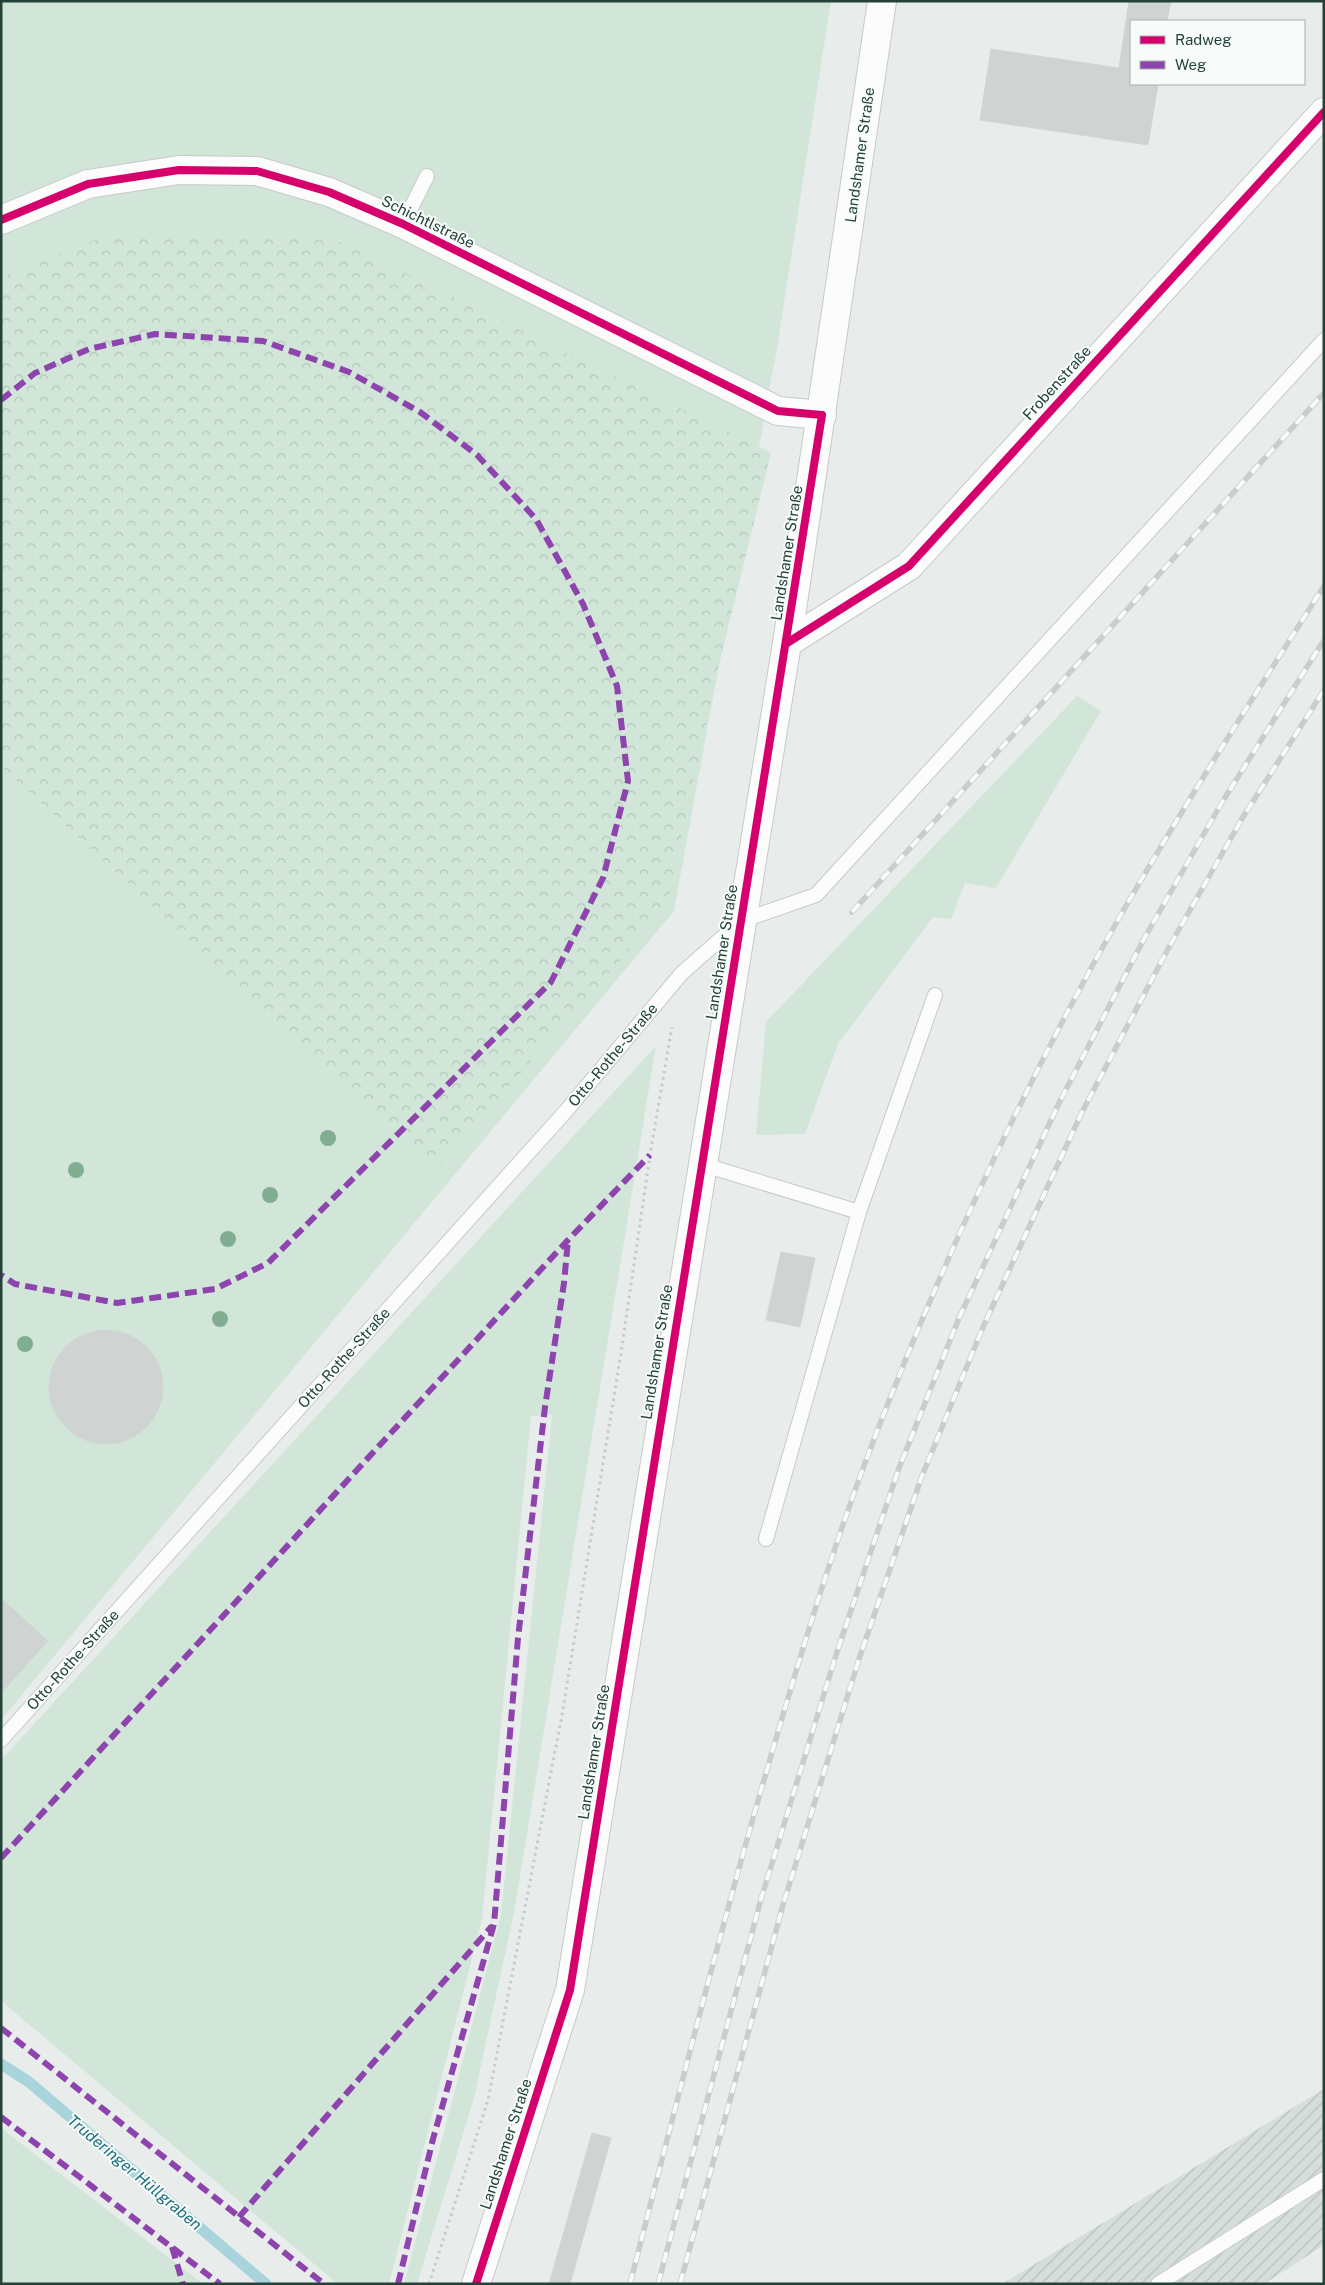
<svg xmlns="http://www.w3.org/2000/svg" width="1325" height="2285" font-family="'Public Sans',sans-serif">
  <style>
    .industrial { fill: url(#industrial-furrows) }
    .grass { fill: #d1e6d8 }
    .park { fill: url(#park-crowns) }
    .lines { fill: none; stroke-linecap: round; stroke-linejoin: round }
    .stream { stroke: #a9d4db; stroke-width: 11 }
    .building { fill: #cfd4d2; stroke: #d1d6d4 }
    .service-casing { stroke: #c5cac8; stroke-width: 16 }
    .minor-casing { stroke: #c5cac8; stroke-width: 30 }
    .path { stroke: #c3ccca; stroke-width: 3; stroke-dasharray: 2.5 4; stroke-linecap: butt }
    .service { stroke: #fcfcfc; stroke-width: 14 }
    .minor { stroke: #fcfcfc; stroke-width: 28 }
    .rail-casing { stroke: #c9cdcc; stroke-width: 5.5 }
    .rail { stroke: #f7fbf9; stroke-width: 4; stroke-dasharray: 11; stroke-linecap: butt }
    .quiet { stroke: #8e44ad; stroke-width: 6; stroke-dasharray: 12 6; stroke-linecap: butt }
    .cycleway-casing { stroke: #f7fbf9; stroke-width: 11 }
    .cycleway { stroke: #d6006c; stroke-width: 8 }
    .tree { fill: #81ae93 }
    .labels { text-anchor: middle; stroke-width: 4; stroke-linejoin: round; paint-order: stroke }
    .street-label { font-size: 15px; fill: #24423a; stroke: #f7fbf9 }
    .water-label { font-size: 16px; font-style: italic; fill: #1c6f80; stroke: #f7fbf9 }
  </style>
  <defs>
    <pattern id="industrial-furrows" width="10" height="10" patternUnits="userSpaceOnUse" patternTransform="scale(1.25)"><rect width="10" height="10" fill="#d6dedb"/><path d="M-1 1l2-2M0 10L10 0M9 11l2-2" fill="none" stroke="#b8c0bd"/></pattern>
    <pattern id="park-crowns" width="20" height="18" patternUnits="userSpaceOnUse" patternTransform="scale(1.25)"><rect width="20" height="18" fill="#d1e6d8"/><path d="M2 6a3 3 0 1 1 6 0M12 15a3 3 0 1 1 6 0" fill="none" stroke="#b3c6ba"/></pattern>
  </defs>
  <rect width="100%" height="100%" fill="#e8edeb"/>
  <polygon class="industrial" points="1324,2089 1324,2245 1264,2284 1002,2284"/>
  <g class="grass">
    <polygon points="1,1 831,1 777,348 674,911 1,1720"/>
    <polygon points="1077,696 1101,711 996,888 965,883 951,919 933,917 838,1044 805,1134 756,1135 766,1022"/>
    <polygon points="656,1046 514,1913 474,2098 417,2284 404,2284 501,1915 552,1415 531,1416 482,1919 389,2284 338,2284 1,2001 1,1760"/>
    <polygon points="1,2128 203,2284 1,2284"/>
  </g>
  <polygon class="park" points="224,232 341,242 771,453 715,681 667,907 436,1169 1,766 1,277 105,236"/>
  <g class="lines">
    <polyline class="stream" points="1,2064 29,2082 266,2284"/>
  </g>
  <g class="building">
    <polygon points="1129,1 1171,1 1167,21 1131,21 1131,84 1158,84 1148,145 980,120 991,49 1119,68"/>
    <polygon points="781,1252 815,1258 800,1327 766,1320"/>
    <circle cx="106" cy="1387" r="57"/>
    <polygon points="1,1598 48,1641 1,1693"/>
    <polygon points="592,2133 611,2138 570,2284 549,2284"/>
  </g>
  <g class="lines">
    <g class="service-casing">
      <g id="service">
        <polyline points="403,224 427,176"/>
        <polyline points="701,1164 859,1212 766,1539"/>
        <polyline points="859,1212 935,995"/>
        <polyline points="1,1740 566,1111 682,973 741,921 816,895 1324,340"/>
        <polyline points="1158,2284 1324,2179"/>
      </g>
    </g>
    <g class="minor-casing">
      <g id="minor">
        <polyline points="1,220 88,184 179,170 257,171 329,192 403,224 778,411 822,415"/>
        <polyline points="787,643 909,566 1324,112"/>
        <polyline points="476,2284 570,1990 787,643 882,1"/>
      </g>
    </g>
    <polyline class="path" points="429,2284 488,2100 562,1715 621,1353 650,1155 672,1027"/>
    <use href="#service" class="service"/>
    <use href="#minor" class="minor"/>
    <g class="rail-casing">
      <g id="rail">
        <polyline points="852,912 1324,393"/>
        <path d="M630,2284C674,2113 717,1942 766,1773C797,1666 829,1559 868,1455C938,1271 1022,1089 1119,918C1184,805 1254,696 1324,586"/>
        <polyline points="658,2284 761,1899 836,1655 899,1468 959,1318 1059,1103 1145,937 1221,804 1324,640"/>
        <polyline points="680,2284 783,1905 859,1659 922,1476 983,1327 1082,1112 1169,947 1243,817 1324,690"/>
      </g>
    </g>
    <use href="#rail" class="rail"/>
    <g class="quiet">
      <polyline points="1,400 35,373 89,349 155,334 263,341 349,372 420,412 477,455 536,519 583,604 617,686 628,781 603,878 551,982 268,1263 215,1289 117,1303 15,1284 1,1275"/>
      <polyline points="1,1858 568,1240 650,1155"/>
      <polyline points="1,2028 324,2284"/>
      <polyline points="1,2117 220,2284"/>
      <polyline points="239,2217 492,1926"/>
      <polyline points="172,2247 183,2284"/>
      <polyline points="398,2284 433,2139 494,1924 518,1638 545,1407 564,1283 568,1240"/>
    </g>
    <g class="cycleway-casing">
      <g id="cycleway">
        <polyline points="1,220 88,184 179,170 257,171 329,192 403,224 778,411 822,415 570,1990 476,2284"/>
        <polyline points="787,643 909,566 1324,112"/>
      </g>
    </g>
    <use href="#cycleway" class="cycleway"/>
  </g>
  <g class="tree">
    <circle cx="328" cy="1138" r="8"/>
    <circle cx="76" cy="1170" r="8"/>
    <circle cx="270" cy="1195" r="8"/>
    <circle cx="228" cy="1239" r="8"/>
    <circle cx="220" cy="1319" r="8"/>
    <circle cx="25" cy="1344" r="8"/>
  </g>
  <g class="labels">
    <g class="street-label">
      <text transform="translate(860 155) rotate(-82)" y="5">Landshamer Straße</text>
      <text transform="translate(428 222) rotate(26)" y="5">Schichtlstraße</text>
      <text transform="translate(1057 383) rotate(-48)" y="5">Frobenstraße</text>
      <text transform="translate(787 553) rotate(-81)" y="5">Landshamer Straße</text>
      <text transform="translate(722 952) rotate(-81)" y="5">Landshamer Straße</text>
      <text transform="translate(613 1055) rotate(-50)" y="5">Otto-Rothe-Straße</text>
      <text transform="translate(657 1352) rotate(-81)" y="5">Landshamer Straße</text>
      <text transform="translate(344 1358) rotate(-48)" y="5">Otto-Rothe-Straße</text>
      <text transform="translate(73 1660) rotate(-48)" y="5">Otto-Rothe-Straße</text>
      <text transform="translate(594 1752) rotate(-81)" y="5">Landshamer Straße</text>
      <text transform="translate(506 2144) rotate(-72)" y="5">Landshamer Straße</text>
    </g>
    <g class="water-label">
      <text transform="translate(135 2172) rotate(40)" y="6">Truderinger Hüllgraben</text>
    </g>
  </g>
  <rect width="1325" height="2285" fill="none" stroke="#24423a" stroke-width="5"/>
  <rect x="1130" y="20" width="175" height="65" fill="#f7fbf9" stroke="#a3b1ad"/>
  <rect x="1140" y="36" width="25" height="8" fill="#d6006c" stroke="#a3b1ad"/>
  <text x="1175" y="45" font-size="15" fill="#24423a">Radweg</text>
  <rect x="1140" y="61" width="25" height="8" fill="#8e44ad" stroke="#a3b1ad"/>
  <text x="1175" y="70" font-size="15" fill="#24423a">Weg</text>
</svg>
